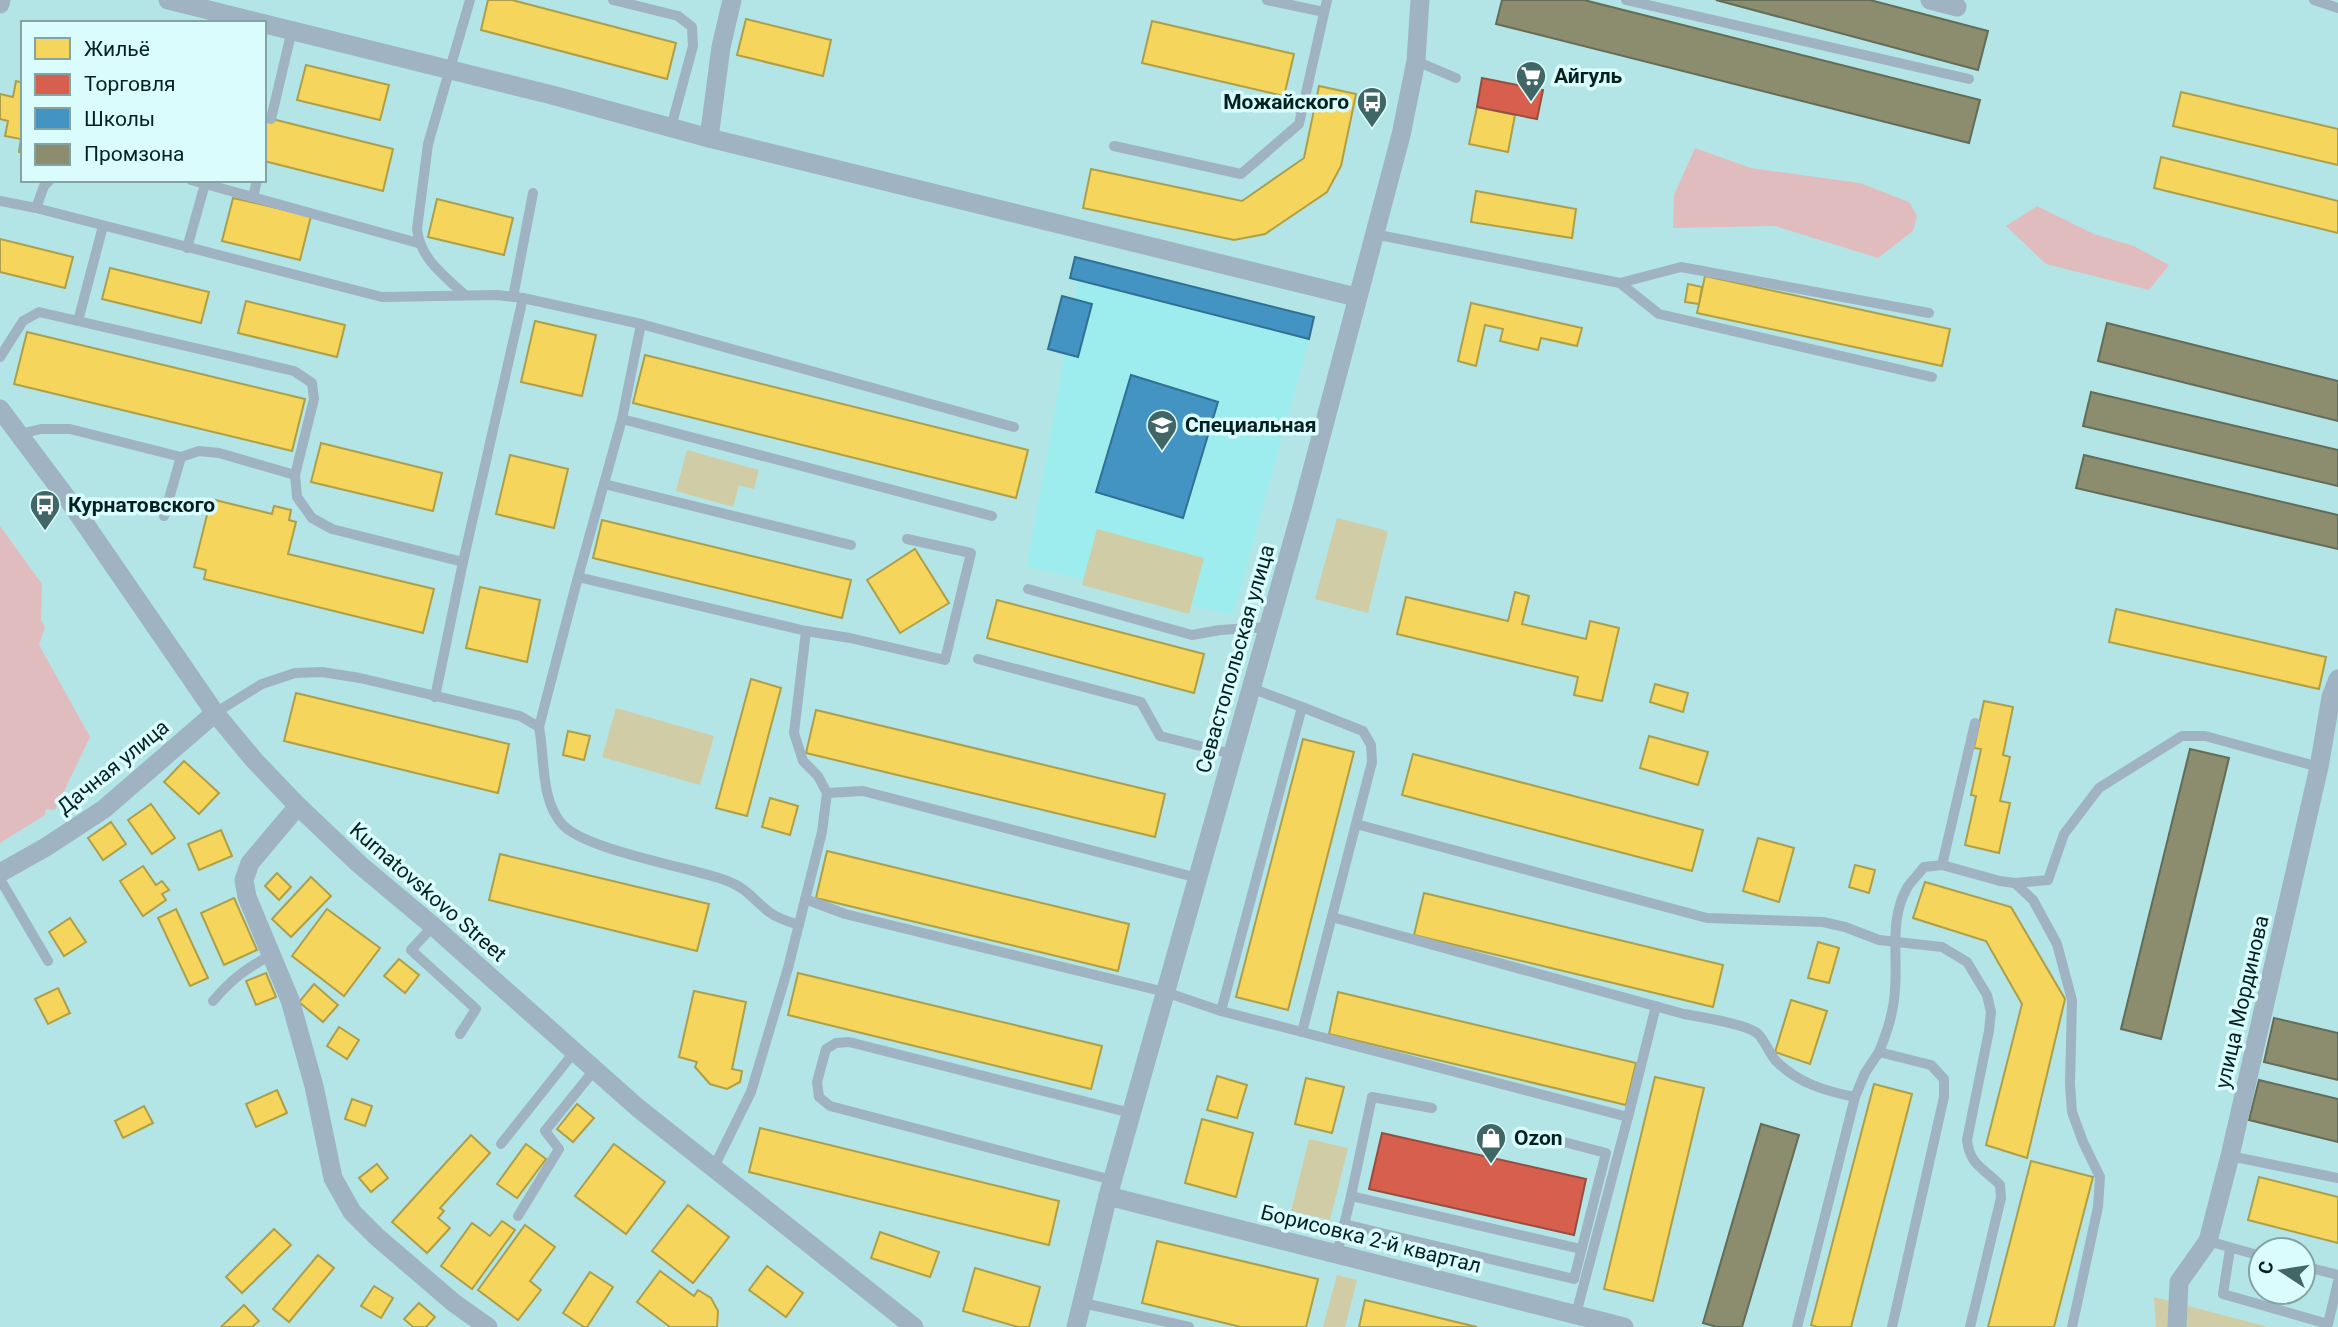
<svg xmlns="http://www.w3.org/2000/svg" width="2338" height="1327" font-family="Roboto,sans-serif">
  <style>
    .built { fill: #9dedef }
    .green { fill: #d0cca5 }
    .water { fill: #e1bcbe }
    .homes { fill: #f6d55c; stroke: #ad9f4a; stroke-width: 2 }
    .shops { fill: #d6604d; stroke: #974d40; stroke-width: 2 }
    .schools { fill: #4393c3; stroke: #307192; stroke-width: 2 }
    .industry { fill: #8c8c6e; stroke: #636c57; stroke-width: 2 }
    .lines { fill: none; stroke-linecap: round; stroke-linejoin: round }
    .lane { stroke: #9fb3c3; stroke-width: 10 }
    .street { stroke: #9fb3c3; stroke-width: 19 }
    .labels { text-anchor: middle; stroke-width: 7; stroke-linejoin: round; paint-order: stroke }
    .poi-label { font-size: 21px; font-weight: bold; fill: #032121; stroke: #dafcfc; text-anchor: start }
    .street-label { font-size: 21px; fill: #032121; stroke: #dafcfc }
  </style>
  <rect width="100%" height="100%" fill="#b3e5e6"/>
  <polygon class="built" points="1078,280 1309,339 1233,615 1027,566"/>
  <g class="green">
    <polygon points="687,450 759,470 754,489 739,485 733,507 676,491"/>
    <polygon points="1337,518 1388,531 1368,613 1315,599"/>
    <polygon points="1097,529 1204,558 1189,614 1082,585"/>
    <polygon points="616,708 714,736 700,785 602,757"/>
    <polygon points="1309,1139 1348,1148 1330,1220 1291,1211"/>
    <polygon points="1337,1275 1357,1280 1345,1327 1323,1327"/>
    <polygon points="2154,1297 2268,1327 2156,1327"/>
  </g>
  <g class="water">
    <polygon points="1695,148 1751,168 1860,183 1909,202 1917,216 1913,231 1878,258 1775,226 1673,228 1674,195"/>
    <polygon points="2037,206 2094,234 2134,246 2169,265 2149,290 2046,264 2006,226"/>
    <polygon points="0,526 42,584 41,620 45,627 39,645 90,737 55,810 46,809 45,815 0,843"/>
  </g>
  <g class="homes">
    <polygon points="488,0 512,0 676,43 667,79 481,30"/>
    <polygon points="746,19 831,40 823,76 737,55"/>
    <polygon points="1152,21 1294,54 1284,96 1142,63"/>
    <polygon points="306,65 389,85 380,120 297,100"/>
    <polygon points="16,81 23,83 23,153 19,152 21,139 5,136 8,121 0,119 0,94 13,97"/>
    <polygon points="1319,86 1356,94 1341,166 1327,192 1265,234 1234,240 1083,208 1091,169 1242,201 1304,158"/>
    <polygon points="2181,92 2338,129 2338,165 2173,126"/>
    <polygon points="1477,107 1515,115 1508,152 1469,144"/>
    <polygon points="264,117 393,149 383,191 264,161"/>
    <polygon points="2161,157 2338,201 2338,233 2154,188"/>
    <polygon points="1476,191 1576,209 1572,238 1471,222"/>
    <polygon points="233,198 311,216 300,260 222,241"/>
    <polygon points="437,199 513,218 504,255 428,237"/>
    <polygon points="0,239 73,257 65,288 0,272"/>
    <polygon points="110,268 209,292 201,323 102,299"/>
    <polygon points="1705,276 1950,329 1942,366 1697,313"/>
    <polygon points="1688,284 1702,287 1699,304 1685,302"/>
    <polygon points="246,301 345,325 337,357 238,333"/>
    <polygon points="1471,303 1582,328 1577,346 1541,338 1538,350 1500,341 1503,329 1485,325 1476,366 1458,361"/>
    <polygon points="535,321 596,335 582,396 521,382"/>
    <polygon points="27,332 305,399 292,451 14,384"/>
    <polygon points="645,355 1028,450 1016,498 633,403"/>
    <polygon points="321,443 442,473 433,511 311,482"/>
    <polygon points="510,455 568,469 554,528 496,514"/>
    <polygon points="211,499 272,514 274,506 291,510 289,520 296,522 288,554 434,589 423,633 204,579 206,570 194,567"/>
    <polygon points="602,520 851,580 842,618 593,558"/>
    <polygon points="915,549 949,603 900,633 867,580"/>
    <polygon points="480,587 540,600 527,662 466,648"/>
    <polygon points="1515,592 1529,596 1522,624 1586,639 1590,621 1619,628 1602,701 1574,695 1578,677 1397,634 1406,597 1508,621"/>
    <polygon points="997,600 1204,654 1194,693 987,638"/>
    <polygon points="2116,609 2326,657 2319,689 2109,642"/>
    <polygon points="751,679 781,688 747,816 716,808"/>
    <polygon points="1655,684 1688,693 1683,712 1650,702"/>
    <polygon points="296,693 509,744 498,793 284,741"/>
    <polygon points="1984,701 2013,707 2003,755 2010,757 2000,801 2010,803 1999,853 1965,845 1976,796 1971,795 1981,749 1974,748"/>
    <polygon points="816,710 1165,794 1155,837 806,753"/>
    <polygon points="568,731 590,736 584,760 563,755"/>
    <polygon points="1649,736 1708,752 1698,785 1640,768"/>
    <polygon points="1303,739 1354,752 1288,1010 1236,997"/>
    <polygon points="1413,754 1703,830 1692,871 1402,795"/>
    <polygon points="184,761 219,793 199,814 164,782"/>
    <polygon points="770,798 798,806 790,835 762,827"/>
    <polygon points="151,804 175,838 152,854 128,820"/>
    <polygon points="111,822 126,844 103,860 88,838"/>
    <polygon points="221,830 232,856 199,870 188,844"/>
    <polygon points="1758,838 1794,848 1779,902 1743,891"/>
    <polygon points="827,851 1129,924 1118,971 816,898"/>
    <polygon points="500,854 709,904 697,951 489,900"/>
    <polygon points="1855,865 1875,870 1869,893 1849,887"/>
    <polygon points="143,866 156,885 162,881 169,890 162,894 166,900 143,916 120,881"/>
    <polygon points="277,873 291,887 279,900 265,886"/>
    <polygon points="311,877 331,896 291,937 272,919"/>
    <polygon points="1925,882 2011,907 2065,999 2027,1158 1986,1145 2022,1004 1986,941 1913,918"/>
    <polygon points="1424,893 1723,965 1713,1007 1414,935"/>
    <polygon points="234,898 257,950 224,965 201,913"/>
    <polygon points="176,909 208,978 190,986 158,918"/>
    <polygon points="327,909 380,948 344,996 292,956"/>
    <polygon points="70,918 86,942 64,956 49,932"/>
    <polygon points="1818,942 1839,948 1829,983 1808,978"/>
    <polygon points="399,959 419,975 405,993 384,976"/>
    <polygon points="266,973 276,997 256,1005 246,981"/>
    <polygon points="798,973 1102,1046 1091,1089 788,1015"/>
    <polygon points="314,984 338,1005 323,1022 299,1002"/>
    <polygon points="58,988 70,1013 48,1024 35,999"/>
    <polygon points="694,991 746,1002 732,1069 742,1071 740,1082 727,1089 710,1084 695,1067 697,1062 679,1057"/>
    <polygon points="1338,992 1636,1063 1626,1105 1329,1034"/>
    <polygon points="1791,1000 1827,1011 1810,1064 1775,1052"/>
    <polygon points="339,1027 359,1040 347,1059 327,1046"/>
    <polygon points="1217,1076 1247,1085 1237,1118 1207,1110"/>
    <polygon points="1655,1077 1704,1088 1653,1301 1604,1289"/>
    <polygon points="1306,1078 1344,1087 1332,1133 1295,1124"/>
    <polygon points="1874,1084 1912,1094 1851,1327 1817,1327 1811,1325"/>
    <polygon points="277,1090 287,1113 256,1127 246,1104"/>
    <polygon points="352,1099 372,1106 365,1126 345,1119"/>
    <polygon points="577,1104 594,1118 573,1142 557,1129"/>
    <polygon points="144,1106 153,1123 123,1138 115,1121"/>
    <polygon points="1202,1119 1253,1133 1236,1197 1185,1183"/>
    <polygon points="760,1128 1059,1201 1049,1245 749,1172"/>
    <polygon points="471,1135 490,1153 440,1208 444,1211 438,1218 450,1228 427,1253 392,1222"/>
    <polygon points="526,1144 546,1159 517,1198 497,1184"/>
    <polygon points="614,1144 665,1182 626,1234 575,1196"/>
    <polygon points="2031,1161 2093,1177 2054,1327 1988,1327"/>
    <polygon points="377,1164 388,1178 371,1192 359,1178"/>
    <polygon points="2259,1177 2338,1197 2338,1243 2248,1220"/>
    <polygon points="688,1205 729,1237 693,1283 652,1251"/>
    <polygon points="502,1221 515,1230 472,1289 441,1266 472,1223 490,1236"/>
    <polygon points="525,1225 555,1247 530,1281 541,1290 518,1320 478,1290"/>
    <polygon points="274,1229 291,1245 242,1293 226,1277"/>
    <polygon points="880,1232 939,1252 930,1277 871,1258"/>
    <polygon points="1157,1241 1318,1279 1306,1327 1241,1327 1142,1303"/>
    <polygon points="318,1255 334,1268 289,1322 273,1309"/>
    <polygon points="767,1266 803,1293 786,1317 749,1290"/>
    <polygon points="975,1268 1040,1287 1029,1327 1018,1327 963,1311"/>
    <polygon points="660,1271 694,1296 698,1290 711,1298 718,1311 717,1327 670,1327 637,1302"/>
    <polygon points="590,1272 613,1287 587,1327 584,1327 563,1313"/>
    <polygon points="374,1286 393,1298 381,1318 361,1306"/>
    <polygon points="1365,1300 1477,1327 1359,1327"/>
    <polygon points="419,1303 435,1317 426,1327 413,1327 404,1319"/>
    <polygon points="244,1305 259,1321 252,1327 221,1327"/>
  </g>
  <g class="shops">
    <polygon points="1482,78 1543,90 1537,119 1477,107"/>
    <polygon points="1382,1133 1586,1179 1574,1235 1369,1189"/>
  </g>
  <g class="schools">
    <polygon points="1075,257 1314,317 1309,339 1070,278"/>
    <polygon points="1062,296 1092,304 1078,357 1048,349"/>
    <polygon points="1131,375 1218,402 1183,518 1096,492"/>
  </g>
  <g class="industry">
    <polygon points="1502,0 1584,0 1980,100 1969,143 1496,24"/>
    <polygon points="1716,0 1870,0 1988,31 1978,70"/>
    <polygon points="2107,323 2338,381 2338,421 2098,361"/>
    <polygon points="2091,392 2338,450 2338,486 2083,426"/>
    <polygon points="2084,455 2338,515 2338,549 2076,488"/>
    <polygon points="2190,749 2229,758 2161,1039 2121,1029"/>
    <polygon points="2274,1018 2338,1033 2338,1080 2264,1062"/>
    <polygon points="2259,1080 2338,1099 2338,1142 2249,1120"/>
    <polygon points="1761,1124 1799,1135 1742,1327 1717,1327 1703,1323"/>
  </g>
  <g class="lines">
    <g class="lane">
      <polyline points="613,0 678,16 692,27 693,46 671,127"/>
      <polyline points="1267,0 1324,12"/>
      <polyline points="1626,0 1969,79"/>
      <polyline points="2314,0 2338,8"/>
      <polyline points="1416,61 1456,78"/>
      <polyline points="271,119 292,30"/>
      <polyline points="1114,146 1241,174 1299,124 1327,0"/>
      <polyline points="191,180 418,243"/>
      <polyline points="253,197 257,180"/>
      <polyline points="0,201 36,208 382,297 497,295 523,298 641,324 1014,427"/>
      <polyline points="36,208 44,186 50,180"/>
      <polyline points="1374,234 1620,283 1681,267 1929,313"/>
      <polyline points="187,248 205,184"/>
      <polyline points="1620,283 1659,314 1932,377"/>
      <path d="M464,294C443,275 420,258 417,229L428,144L470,0"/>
      <polyline points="513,297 533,193"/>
      <polyline points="78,321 103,226"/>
      <polyline points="641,324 622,419 992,516"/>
      <polyline points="0,357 23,321 39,312 294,371 312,383 314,399 295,475"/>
      <polyline points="622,419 578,577 806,631 850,638 945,660 971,553 907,539"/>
      <polyline points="20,434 41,429 70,429 181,457 164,516"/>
      <polyline points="181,457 199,451 219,453 295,475 297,497 312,518 332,529 463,562"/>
      <polyline points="604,484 851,545"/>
      <path d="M578,577L539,727C545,757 540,799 562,824C583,849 686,867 722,879C748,888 750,897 769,912C777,918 789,922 799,925"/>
      <polyline points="1028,589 1192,635 1220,630 1268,627"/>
      <polyline points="978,659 1141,702 1160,736 1232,754"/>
      <polyline points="435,697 463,562 523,298"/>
      <polyline points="215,713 262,684 295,673 322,672 360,678 520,716 539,727"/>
      <polyline points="827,793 863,791 1198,878"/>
      <path d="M1356,824L1707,918L1823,922L1845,927L1879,940L1942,947L1967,962L1987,995L1991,1012L1989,1031L1967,1140C1970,1166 1984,1168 2000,1185L2001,1198L1970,1327"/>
      <polyline points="1942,865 2000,881 2015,883 2048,880 2064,834 2099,788 2182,736 2205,736 2319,767"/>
      <polyline points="0,879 48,961"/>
      <polyline points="2015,883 2033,900 2057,944 2072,1000 2070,1084 2072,1112 2083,1142 2100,1177 2098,1207 2072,1327"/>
      <polyline points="805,899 845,914 1165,992 1221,1011 1302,707 1251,688"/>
      <path d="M1332,917L1684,1014C1700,1017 1748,1024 1758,1034C1765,1041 1769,1053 1776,1061C1798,1083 1825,1091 1855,1097"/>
      <polyline points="433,926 411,950 476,1009 460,1034"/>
      <path d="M213,1001C231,980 247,967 272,955"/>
      <polyline points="1221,1011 1302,1032 1372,762 1371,745 1363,731 1302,707"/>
      <polyline points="1302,1032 1628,1117 1576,1314"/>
      <polyline points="1628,1117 1656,1006"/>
      <polyline points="501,1144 575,1051"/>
      <polyline points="2230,1156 2338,1178"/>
      <polyline points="713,1169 751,1092 788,968 822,832 827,793 818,776 803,761 794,733 806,631"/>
      <polyline points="1112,1180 830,1106 819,1097 817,1082 826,1049 836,1043 849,1042 1131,1113"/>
      <polyline points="1351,1196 1372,1097 1432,1108"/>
      <polyline points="518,1216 559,1149 545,1131 595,1069"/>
      <polyline points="1344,1224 1574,1279 1606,1153 1541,1136"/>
      <polyline points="2208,1241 2261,1256"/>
      <polyline points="2230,1249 2223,1294 2328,1324 2338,1282"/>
      <polyline points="1337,1254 1351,1196 1581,1249"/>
      <polyline points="2303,1266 2338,1275"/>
      <polyline points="1083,1303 1189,1327"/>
      <polyline points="1797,1327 1855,1097 1865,1073 1879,1052"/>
      <path d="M1892,1327L1944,1097V1079L1931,1065L1879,1052C1887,1032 1894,1012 1895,989C1898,955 1889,920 1907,888C1911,881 1919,874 1924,867L1942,865L1975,723"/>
    </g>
    <g class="street">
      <polyline points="168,0 552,95 709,138 1356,297"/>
      <polyline points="1930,0 1957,7"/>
      <polyline points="0,4 1,0"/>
      <polyline points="709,138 721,47 732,0"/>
      <polyline points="0,409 72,505 215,713 254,760 298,806 359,864 433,926 638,1108 914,1327"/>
      <polyline points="298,806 250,863 244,880 247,897 290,1000 314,1086 333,1178 352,1212 377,1237 454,1303 488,1327"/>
      <polyline points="0,873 46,847 104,809 215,713"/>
      <polyline points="1108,1196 1624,1327"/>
      <polyline points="1076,1327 1108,1196 1302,508 1401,135 1416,61 1420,0"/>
      <polyline points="2177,1327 2179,1282 2208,1241 2230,1156 2319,767 2331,697 2338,679"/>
    </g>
  </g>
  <defs>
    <g id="supermarket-pin" transform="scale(1.575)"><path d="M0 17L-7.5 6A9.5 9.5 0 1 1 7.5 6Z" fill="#416666" stroke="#dafcfc"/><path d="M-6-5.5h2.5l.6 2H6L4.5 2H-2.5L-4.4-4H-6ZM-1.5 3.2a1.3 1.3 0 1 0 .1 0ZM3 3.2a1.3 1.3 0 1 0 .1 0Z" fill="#fff"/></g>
    <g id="bus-pin" transform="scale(1.575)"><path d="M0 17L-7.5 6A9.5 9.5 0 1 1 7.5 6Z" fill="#416666" stroke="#dafcfc"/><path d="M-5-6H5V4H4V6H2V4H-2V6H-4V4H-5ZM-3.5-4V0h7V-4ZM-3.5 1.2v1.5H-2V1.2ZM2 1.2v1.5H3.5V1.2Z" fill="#fff"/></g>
    <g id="school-pin" transform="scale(1.575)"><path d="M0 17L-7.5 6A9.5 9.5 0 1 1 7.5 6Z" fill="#416666" stroke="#dafcfc"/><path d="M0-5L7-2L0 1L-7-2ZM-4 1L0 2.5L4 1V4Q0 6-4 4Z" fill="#fff"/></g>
    <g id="shop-pin" transform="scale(1.575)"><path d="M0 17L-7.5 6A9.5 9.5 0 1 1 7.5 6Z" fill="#416666" stroke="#dafcfc"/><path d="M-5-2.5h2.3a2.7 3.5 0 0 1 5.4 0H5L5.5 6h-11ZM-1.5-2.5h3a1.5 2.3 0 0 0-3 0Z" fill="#fff"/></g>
  </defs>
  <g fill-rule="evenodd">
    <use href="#supermarket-pin" x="1531" y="76"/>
    <use href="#bus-pin" x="1372" y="102"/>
    <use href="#school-pin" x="1162" y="425"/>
    <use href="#bus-pin" x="45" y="505"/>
    <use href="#shop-pin" x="1491" y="1138"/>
  </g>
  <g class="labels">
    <g class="poi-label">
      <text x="1554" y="83">Айгуль</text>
      <text x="1349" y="109" text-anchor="end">Можайского</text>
      <text x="1185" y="432">Специальная</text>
      <text x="68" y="512">Курнатовского</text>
      <text x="1514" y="1145">Ozon</text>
    </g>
    <g class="street-label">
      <text transform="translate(1235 659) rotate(-74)" y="7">Севастопольская улица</text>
      <text transform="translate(113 767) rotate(-39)" y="7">Дачная улица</text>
      <text transform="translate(428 892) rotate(41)" y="7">Kurnatovskovo Street</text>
      <text transform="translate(2242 1002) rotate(-77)" y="7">улица Мординова</text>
      <text transform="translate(1371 1239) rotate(14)" y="7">Борисовка 2-й квартал</text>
    </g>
  </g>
  <rect x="21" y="21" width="245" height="161" fill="#dafcfc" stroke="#84a4a4" stroke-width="2"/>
  <rect x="35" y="38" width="35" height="21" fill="#f6d55c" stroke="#84a4a4" stroke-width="2"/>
  <text x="84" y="56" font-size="21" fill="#032121">Жильё</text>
  <rect x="35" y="74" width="35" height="21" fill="#d6604d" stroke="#84a4a4" stroke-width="2"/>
  <text x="84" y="91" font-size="21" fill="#032121">Торговля</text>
  <rect x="35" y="108" width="35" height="21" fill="#4393c3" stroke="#84a4a4" stroke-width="2"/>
  <text x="84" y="126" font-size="21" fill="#032121">Школы</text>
  <rect x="35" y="144" width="35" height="21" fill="#8c8c6e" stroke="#84a4a4" stroke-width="2"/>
  <text x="84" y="161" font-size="21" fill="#032121">Промзона</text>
  <g transform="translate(2282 1271) rotate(282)"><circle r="33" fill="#dafcfc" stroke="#84a4a4" stroke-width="2"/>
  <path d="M0-5L12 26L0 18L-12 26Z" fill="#416666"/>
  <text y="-10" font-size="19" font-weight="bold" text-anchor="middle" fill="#032121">С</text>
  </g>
</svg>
